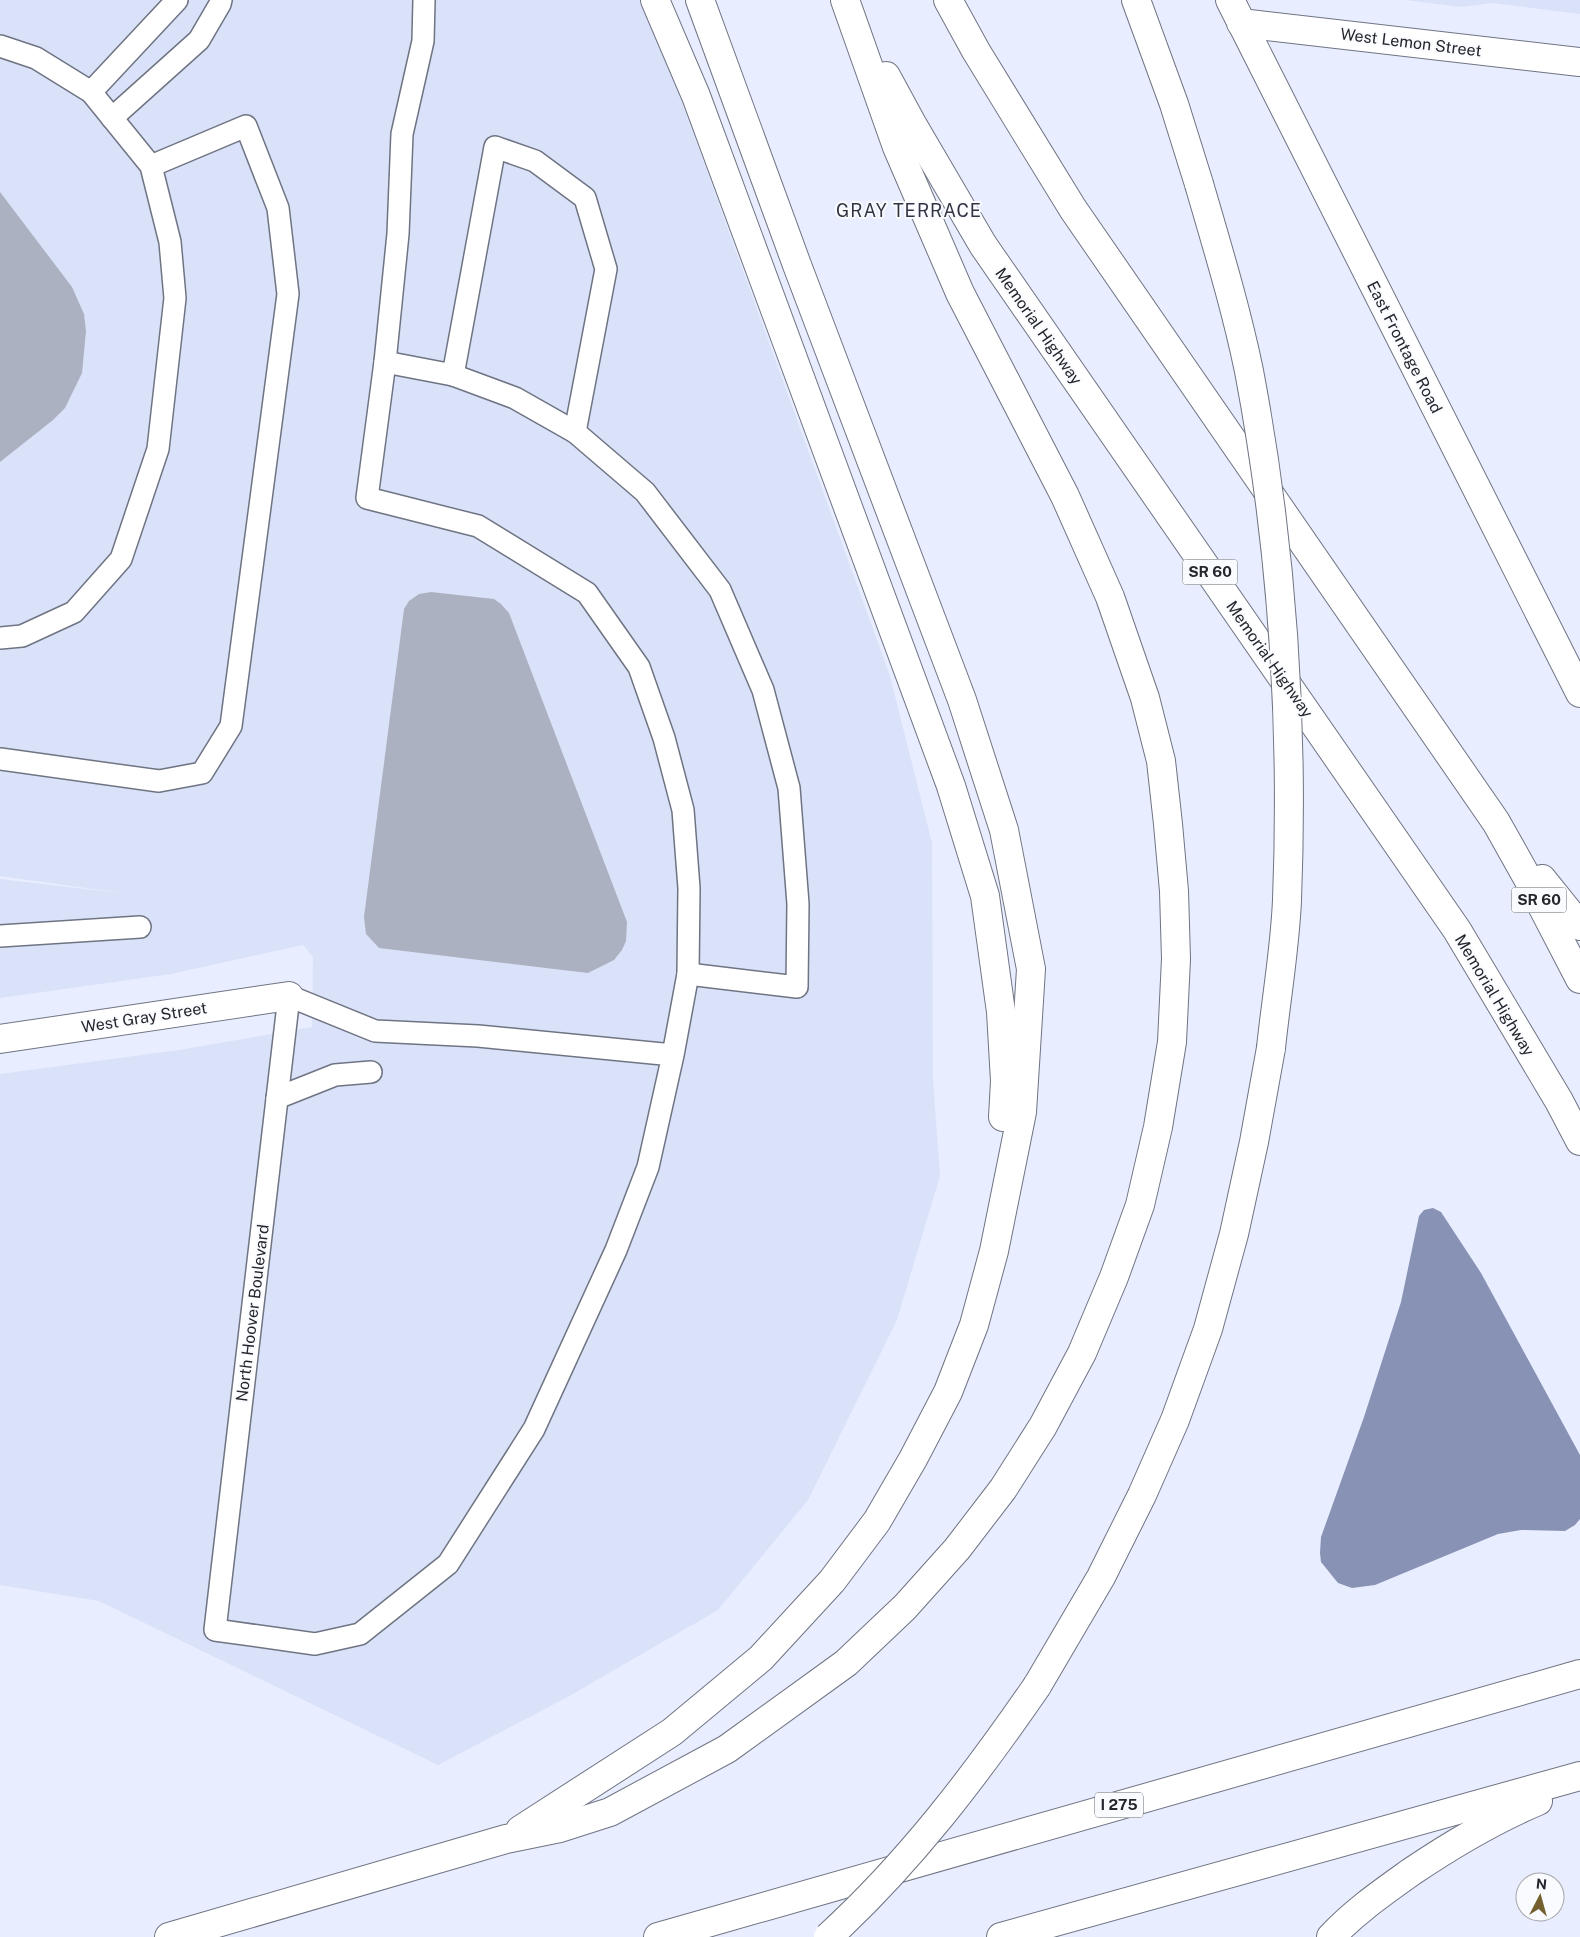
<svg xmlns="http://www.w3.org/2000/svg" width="1580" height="1937" font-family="'Public Sans',sans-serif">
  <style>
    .built { fill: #dae2fa }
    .water { fill: #8892b4 }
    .building { fill: #acb1c1 }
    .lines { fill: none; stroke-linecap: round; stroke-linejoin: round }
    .lane-casing { stroke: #6f7483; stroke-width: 24 }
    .street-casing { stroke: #6f7483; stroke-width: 30 }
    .highway-casing { stroke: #6f7483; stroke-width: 30 }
    .lane { stroke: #fff; stroke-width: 21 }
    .street { stroke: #fff; stroke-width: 28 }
    .highway { stroke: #fff; stroke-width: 28 }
    .highway-bridge-casing { stroke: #6f7483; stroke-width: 30; stroke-linecap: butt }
    .highway-bridge { stroke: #fff; stroke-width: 28 }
    .labels { text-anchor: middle; stroke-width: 4; stroke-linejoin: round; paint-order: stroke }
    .shield { fill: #fafbfe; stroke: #65666c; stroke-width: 1 }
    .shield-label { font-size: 15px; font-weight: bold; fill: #25262d }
    .street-label { font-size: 16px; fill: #25262d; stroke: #fafbfe }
    .neighbourhood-label { font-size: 18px; letter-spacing: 1px; fill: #303341; stroke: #fafbfe }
  </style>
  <rect width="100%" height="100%" fill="#e8edff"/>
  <g class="built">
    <polygon points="0,0 639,0 667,61 890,676 932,843 933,1080 940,1176 897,1320 808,1500 718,1610 564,1699 438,1765 99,1601 0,1585 0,1074 179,1050 312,1027 313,957 303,945 171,974 0,998 0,879 128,894 0,876"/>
    <polygon points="1405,0 1580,0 1580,14 1493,3 1462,7"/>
  </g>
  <polygon class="water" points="1433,1208 1441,1212 1481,1273 1580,1455 1580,1519 1575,1525 1565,1531 1521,1530 1498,1534 1375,1585 1352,1588 1338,1583 1321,1562 1320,1553 1321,1537 1364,1417 1401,1302 1419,1216 1424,1210"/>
  <g class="building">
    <polygon points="0,192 72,287 84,314 86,331 82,373 65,408 53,420 0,462"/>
    <polygon points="431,592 494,599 501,604 509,613 627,922 626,941 622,950 614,960 588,973 379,948 366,934 364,917 404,609 409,601 419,594"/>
  </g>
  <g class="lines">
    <g class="lane-casing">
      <g id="lane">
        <polyline points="424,0 423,41 402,134 398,234 385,362 367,498 478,526 587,593 639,667 664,738 683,810 689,888 688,974 673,1055 648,1167 616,1250 534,1429 448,1564 360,1634 315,1644 215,1630 289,996 375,1031 478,1036 673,1055"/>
        <polyline points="0,46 36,58 91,92 151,166 170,242 175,298 158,449 121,559 74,612 22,636 0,638"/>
        <polyline points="91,92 177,0"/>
        <polyline points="112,118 199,40 220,4 221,0"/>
        <polyline points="385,362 453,375 495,147 535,161 585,198 606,269 575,432 645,492 720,590 763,690 789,788 798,904 797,987 688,974"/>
        <polyline points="453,375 515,398 575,432"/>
        <polyline points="0,759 159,781 202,773 231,726 288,294 278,208 246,126 151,166"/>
        <polyline points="0,936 140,927"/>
        <polyline points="277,1098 335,1075 371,1072"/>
      </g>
    </g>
    <g class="street-casing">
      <g id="street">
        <polyline points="1230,0 1580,693"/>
        <polyline points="1241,23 1580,62"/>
        <polyline points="0,1039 289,996"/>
      </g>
    </g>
    <g class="highway-casing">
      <g id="highway">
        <polyline points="655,0 696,96 951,786 985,896 1001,1012 1005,1081 1003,1117"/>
        <polyline points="948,0 976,51 1073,209 1496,822 1528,879 1580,979"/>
        <polyline points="1136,0 1174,104 1199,184"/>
        <polyline points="886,76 911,122 983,245 1457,930 1559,1101 1580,1141"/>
        <polyline points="1542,879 1580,926"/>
        <polyline points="1037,1686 1101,1577 1142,1495 1175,1420 1208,1329 1234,1234 1254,1142 1271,1048"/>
        <polyline points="520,1830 672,1732 761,1658 832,1581 877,1521 913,1459 948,1392 974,1325 994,1251 1022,1112 1031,969 1004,830 962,700 797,265 700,0"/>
        <polyline points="169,1937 506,1839 560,1828 610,1812 727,1749 846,1663 905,1607 957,1549 1003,1489 1043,1426 1082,1353 1114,1277 1140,1205 1158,1127 1172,1042 1176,959 1174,891 1168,824 1161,761 1145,698 1110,597 1065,496 960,293 897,147 845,0"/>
        <polyline points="658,1937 1580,1674"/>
        <polyline points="1001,1937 1580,1776"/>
        <path d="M1331,1937C1354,1912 1383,1892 1411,1872C1451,1845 1493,1820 1538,1801"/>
      </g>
    </g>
    <use href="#lane" class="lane"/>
    <use href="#street" class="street"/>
    <use href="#highway" class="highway"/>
    <g class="highway-bridge-casing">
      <g id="highway-bridge">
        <path d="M1199,184C1217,246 1236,308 1249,371C1282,545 1294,722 1287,900C1285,949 1276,999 1271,1048"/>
        <path d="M828,1937C909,1863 975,1776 1037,1686"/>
      </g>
    </g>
    <use href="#highway-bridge" class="highway-bridge"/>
  </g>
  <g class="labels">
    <g class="shield">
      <rect x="1182.5" y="559.5" width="55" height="25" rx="4"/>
      <rect x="1511.5" y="887.5" width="55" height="25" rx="4"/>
      <rect x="1095" y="1792.5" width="48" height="25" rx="4"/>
    </g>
    <g class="shield-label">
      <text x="1210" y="577">SR 60</text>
      <text x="1539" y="905">SR 60</text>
      <text x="1119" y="1810">I 275</text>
    </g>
    <g class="street-label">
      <text transform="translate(1411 42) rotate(7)" y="6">West Lemon Street</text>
      <text transform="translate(1039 326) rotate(55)" y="6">Memorial Highway</text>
      <text transform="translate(1405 347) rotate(63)" y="6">East Frontage Road</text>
      <text transform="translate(1270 659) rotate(55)" y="6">Memorial Highway</text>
      <text transform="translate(1495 995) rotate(59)" y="6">Memorial Highway</text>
      <text transform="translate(144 1017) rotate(-9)" y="6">West Gray Street</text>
      <text transform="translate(252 1313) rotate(-83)" y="6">North Hoover Boulevard</text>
    </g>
    <g class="neighbourhood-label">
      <text x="909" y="217">GRAY TERRACE</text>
    </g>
  </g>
  <g transform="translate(1540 1897) rotate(6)"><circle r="24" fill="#fafbfe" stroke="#a5a6aa"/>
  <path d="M0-4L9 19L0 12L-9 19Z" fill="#745f2e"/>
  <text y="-8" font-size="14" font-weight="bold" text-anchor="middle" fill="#25262d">N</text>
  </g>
</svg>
